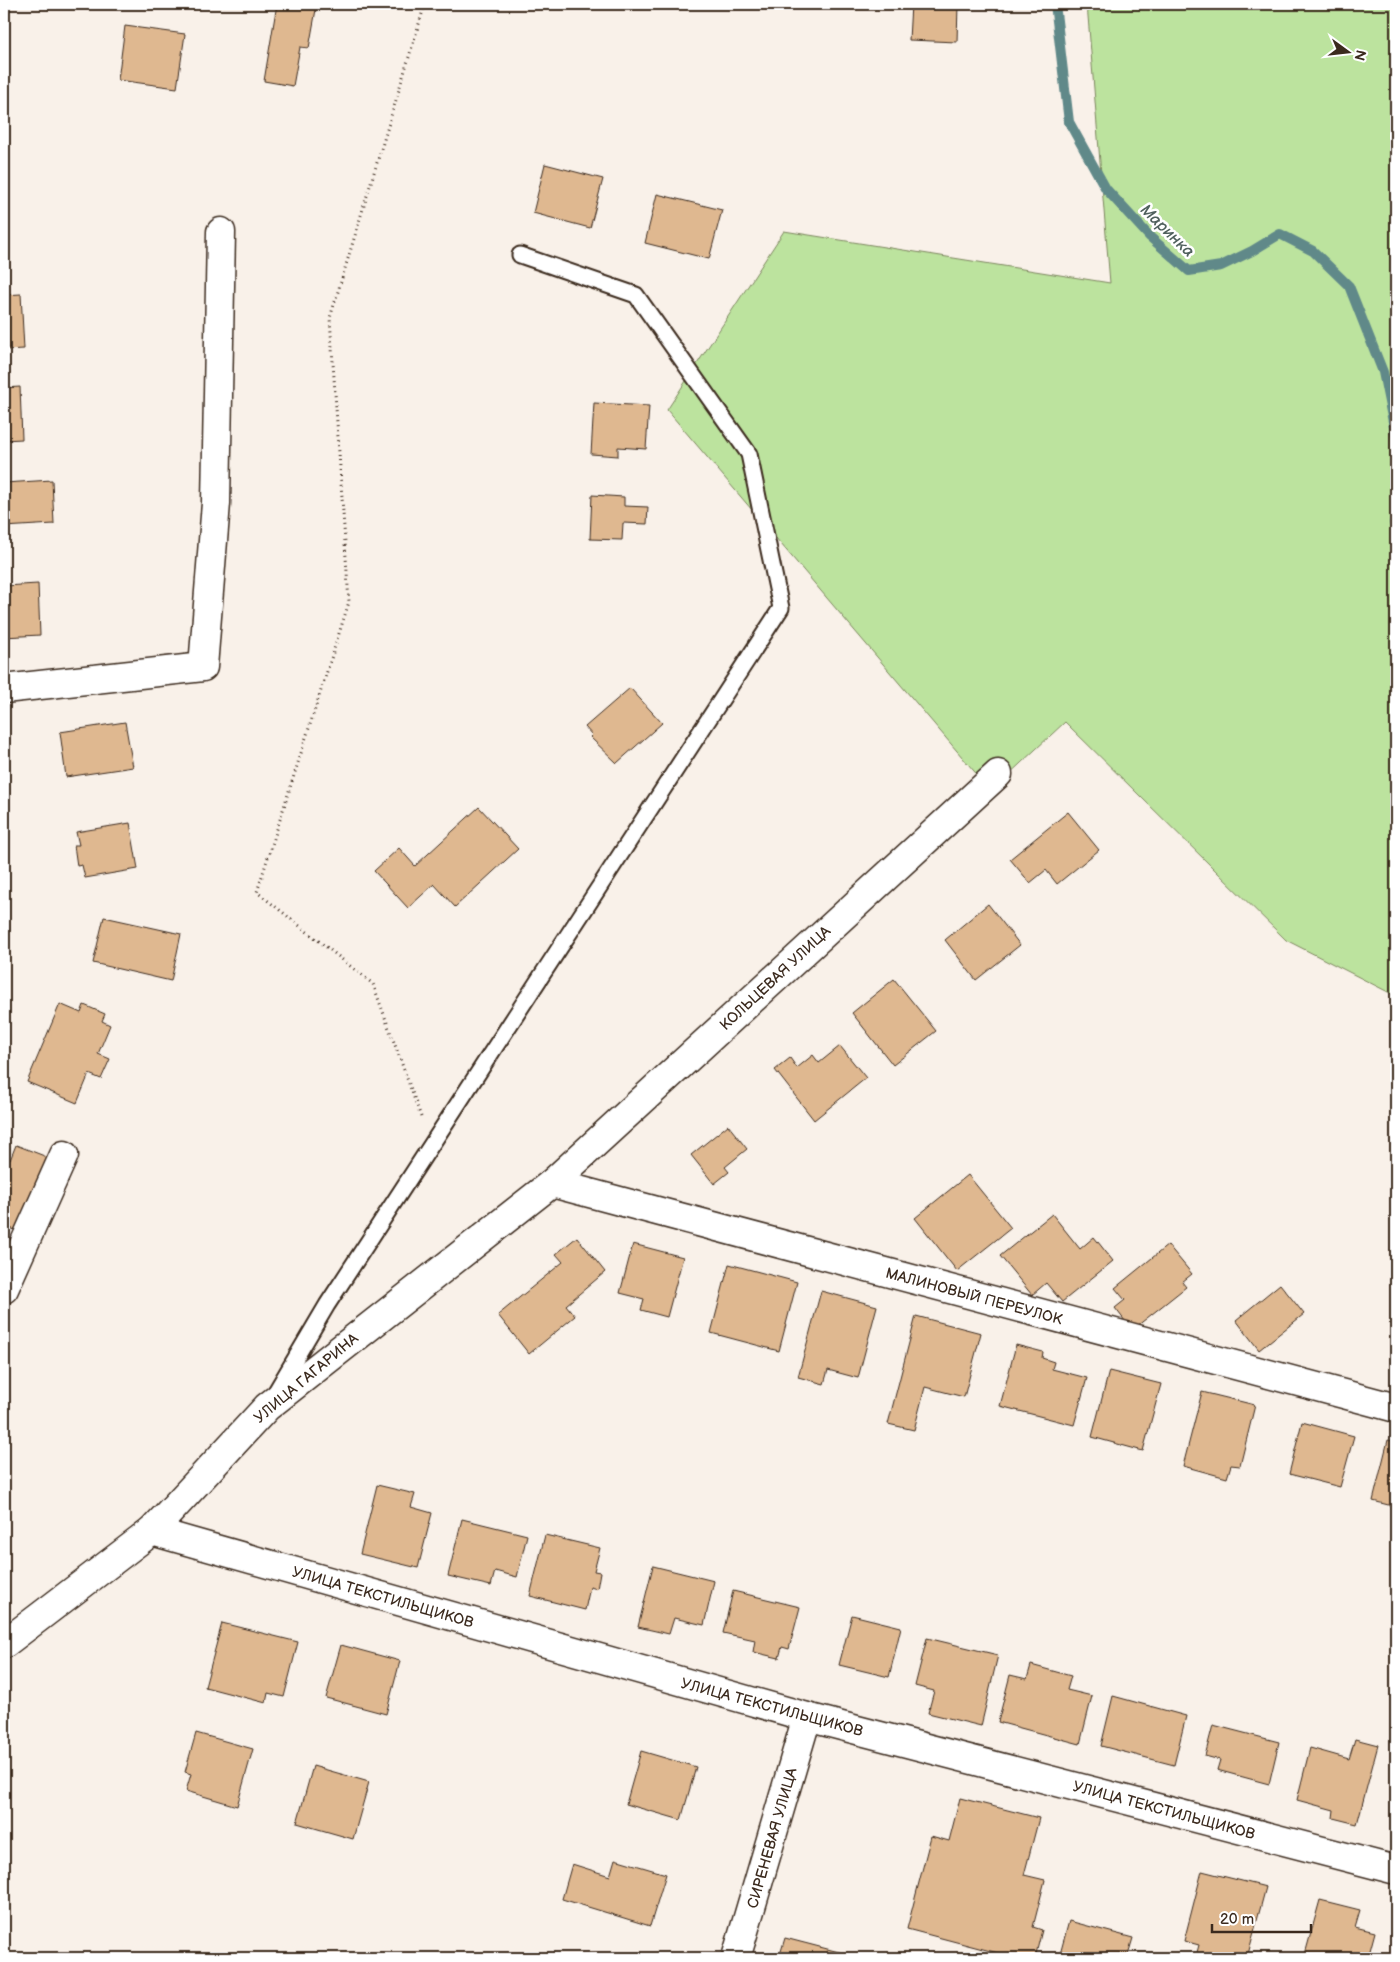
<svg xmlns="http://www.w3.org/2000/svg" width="1400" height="1962" font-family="'Balsamiq Sans',sans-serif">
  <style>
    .green { fill: #bce39e; stroke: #7c865e }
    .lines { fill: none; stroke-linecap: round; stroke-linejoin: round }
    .stream { stroke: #608989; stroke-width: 10 }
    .building { fill: #dfb890; stroke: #3b2a1e }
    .lane-casing { stroke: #3b2a1e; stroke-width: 19 }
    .street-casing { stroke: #3b2a1e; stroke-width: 31 }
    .path { stroke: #3b2a1e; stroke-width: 3; stroke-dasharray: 1 4; stroke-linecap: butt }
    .lane { stroke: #fff; stroke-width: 15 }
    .street { stroke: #fff; stroke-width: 28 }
    .labels { text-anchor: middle; stroke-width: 5; stroke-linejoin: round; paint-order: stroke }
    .street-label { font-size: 15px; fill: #3b2a1e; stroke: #fff }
    .water-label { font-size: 16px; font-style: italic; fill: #50615d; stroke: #fff }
  </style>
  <rect width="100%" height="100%" fill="#f9f1e9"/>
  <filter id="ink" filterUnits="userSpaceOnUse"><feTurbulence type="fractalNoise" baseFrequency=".02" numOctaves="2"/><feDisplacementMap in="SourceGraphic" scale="10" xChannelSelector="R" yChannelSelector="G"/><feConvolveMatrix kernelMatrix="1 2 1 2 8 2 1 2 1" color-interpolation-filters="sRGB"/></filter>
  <g filter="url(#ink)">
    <polygon class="green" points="1087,4 1396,4 1396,996 1286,940 1065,722 991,791 667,410 784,231 1110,283"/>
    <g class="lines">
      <g class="stream">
        <polyline points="1055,4 1069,122 1106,189 1150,237 1189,271 1221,266 1252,251 1280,234 1313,251 1349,286 1383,372 1396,437"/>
        <polyline points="1396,515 1394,523 1396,530"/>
      </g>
    </g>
    <g class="building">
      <polygon points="277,4 317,4 309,48 300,47 293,86 264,81"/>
      <polygon points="911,4 958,4 957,42 909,40"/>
      <polygon points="125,26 185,34 177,88 118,80"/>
      <polygon points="545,164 603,179 590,228 533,213"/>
      <polygon points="657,194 722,210 709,259 645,243"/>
      <polygon points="21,294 24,349 4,350 4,295"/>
      <polygon points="20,387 22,439 4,440 4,388"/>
      <polygon points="594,403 649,406 646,449 618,447 618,456 591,454"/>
      <polygon points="52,480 54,524 4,527 4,483"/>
      <polygon points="592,495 624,497 624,506 648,507 647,524 623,523 622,540 590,539"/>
      <polygon points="38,584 40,635 4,637 4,586"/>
      <polygon points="630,688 662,723 617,763 590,737 592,735 585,727"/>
      <polygon points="125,722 133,767 66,777 60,732"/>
      <polygon points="4,796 9,827 4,828"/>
      <polygon points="479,807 518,849 455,907 434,884 408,908 374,871 399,848 415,866"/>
      <polygon points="1068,812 1099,850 1057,884 1046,870 1030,883 1010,859"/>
      <polygon points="130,823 138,869 85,878 82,865 77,866 74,845 79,845 76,832"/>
      <polygon points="988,904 1020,945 976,980 945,940"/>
      <polygon points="104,917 181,934 171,981 93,963"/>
      <polygon points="894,979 936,1031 893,1065 852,1013"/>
      <polygon points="60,1004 81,1013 84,1005 105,1014 102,1021 110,1025 98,1054 110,1059 101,1079 89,1074 77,1103 27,1082"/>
      <polygon points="840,1046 866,1078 814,1120 775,1070 790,1058 797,1068 813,1055 819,1063"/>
      <polygon points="728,1125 747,1149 725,1167 729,1172 714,1184 691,1155"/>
      <polygon points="16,1145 47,1157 18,1231 4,1226 4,1157 10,1160"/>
      <polygon points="968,1175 1011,1228 957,1271 915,1218"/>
      <polygon points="1052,1214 1080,1249 1094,1237 1113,1261 1062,1302 1046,1283 1032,1295 1000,1256"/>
      <polygon points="577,1237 605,1272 566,1305 575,1316 529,1354 498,1315 563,1262 556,1254"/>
      <polygon points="633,1244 683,1257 667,1317 641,1310 644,1299 620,1293"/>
      <polygon points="1168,1245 1192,1274 1182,1282 1186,1287 1132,1330 1115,1308 1125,1300 1115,1288"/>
      <polygon points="729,1264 797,1282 779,1351 711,1333"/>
      <polygon points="1280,1284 1304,1314 1259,1350 1236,1320"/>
      <polygon points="821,1291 877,1306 858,1378 828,1370 824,1384 798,1377"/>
      <polygon points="916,1316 981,1333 964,1397 925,1387 914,1430 888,1424"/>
      <polygon points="1016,1345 1043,1352 1042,1358 1054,1362 1052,1369 1087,1378 1074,1425 1000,1406"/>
      <polygon points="1109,1371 1161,1384 1143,1451 1092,1437"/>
      <polygon points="1202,1392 1255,1405 1240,1466 1231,1465 1227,1478 1183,1466"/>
      <polygon points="1302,1422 1354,1436 1340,1487 1289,1474"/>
      <polygon points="1388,1440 1396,1442 1396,1507 1373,1501"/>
      <polygon points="377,1485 415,1494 411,1507 432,1513 418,1568 360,1554"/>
      <polygon points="462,1519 527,1535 517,1577 495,1571 491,1586 448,1576"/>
      <polygon points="545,1535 600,1548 594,1571 600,1572 597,1589 590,1587 585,1610 530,1596"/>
      <polygon points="653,1566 714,1581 704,1625 674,1618 669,1634 638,1627"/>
      <polygon points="733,1591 800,1607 789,1649 782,1647 779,1658 753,1652 755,1640 723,1633"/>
      <polygon points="852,1615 901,1627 889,1677 839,1665"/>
      <polygon points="222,1623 298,1642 284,1697 268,1693 266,1703 205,1687"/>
      <polygon points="927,1638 998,1655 981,1726 928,1713 934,1691 915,1686"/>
      <polygon points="341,1645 400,1661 386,1714 326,1698"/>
      <polygon points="1031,1665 1071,1676 1067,1690 1092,1696 1080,1744 998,1722 1010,1675 1027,1679"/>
      <polygon points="1113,1696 1186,1716 1174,1765 1101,1746"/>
      <polygon points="1213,1725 1279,1742 1269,1784 1217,1770 1220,1760 1205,1756"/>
      <polygon points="196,1733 253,1749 237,1806 186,1791 191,1774 185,1772"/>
      <polygon points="1355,1739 1378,1745 1357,1824 1333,1818 1334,1810 1297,1800 1310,1748 1349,1759"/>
      <polygon points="641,1751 696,1767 681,1820 626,1804"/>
      <polygon points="313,1766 369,1782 353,1839 297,1823"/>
      <polygon points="960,1798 1039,1818 1024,1875 1045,1880 1033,1927 1042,1930 1035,1958 1017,1958 907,1929 931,1836 949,1841"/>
      <polygon points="615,1859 666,1874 650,1926 562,1899 572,1864 610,1876"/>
      <polygon points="1202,1871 1266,1887 1247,1958 1196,1956 1199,1945 1184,1941"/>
      <polygon points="1320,1900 1360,1910 1355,1927 1375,1932 1368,1958 1304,1958"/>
      <polygon points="1069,1921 1133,1938 1127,1958 1059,1958"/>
      <polygon points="785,1938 862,1958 779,1958"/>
    </g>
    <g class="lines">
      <g class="lane-casing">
        <polyline id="lane" points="275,1393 327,1305 781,608 749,454 636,295 520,255"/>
      </g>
      <g class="street-casing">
        <g id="street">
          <polyline points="4,689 203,667 216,503 221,232"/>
          <polyline points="552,1183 1396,1408"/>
          <polyline points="4,1289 64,1155"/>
          <polyline points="152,1531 807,1717 1396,1870"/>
          <polyline points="4,1644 152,1531 267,1407 552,1183 998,774"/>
          <polyline points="736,1958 807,1717"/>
        </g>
      </g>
      <polyline class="path" points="421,1117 373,984 257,892 349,602 330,318 425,4"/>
      <use href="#lane" class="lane"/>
      <use href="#street" class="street"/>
    </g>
  </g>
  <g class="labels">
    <g class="street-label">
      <text transform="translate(775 978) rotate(-43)" y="5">КОЛЬЦЕВАЯ УЛИЦА</text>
      <text transform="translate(974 1296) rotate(15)" y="5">МАЛИНОВЫЙ ПЕРЕУЛОК</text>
      <text transform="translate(306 1378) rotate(-40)" y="5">УЛИЦА ГАГАРИНА</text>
      <text transform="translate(383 1597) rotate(16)" y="5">УЛИЦА ТЕКСТИЛЬЩИКОВ</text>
      <text transform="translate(772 1707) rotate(15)" y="5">УЛИЦА ТЕКСТИЛЬЩИКОВ</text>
      <text transform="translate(1164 1810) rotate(15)" y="5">УЛИЦА ТЕКСТИЛЬЩИКОВ</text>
      <text transform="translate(772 1838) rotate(-74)" y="5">СИРЕНЕВАЯ УЛИЦА</text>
    </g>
    <g class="water-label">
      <text transform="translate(1168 230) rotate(44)" y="6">Маринка</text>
    </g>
  </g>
  <rect width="1400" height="1962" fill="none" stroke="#fff" stroke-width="20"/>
  <rect x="10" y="10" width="1380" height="1942" fill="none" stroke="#3b2a1e" stroke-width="2" filter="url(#ink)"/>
  <g transform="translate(1348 52) rotate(105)" stroke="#ffffff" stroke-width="4" paint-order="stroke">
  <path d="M0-4L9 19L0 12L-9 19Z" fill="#3b2a1e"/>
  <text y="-8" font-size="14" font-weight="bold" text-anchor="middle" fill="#3b2a1e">N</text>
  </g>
  <path d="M1212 1924v8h99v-8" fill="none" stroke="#3b2a1e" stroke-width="2.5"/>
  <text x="1220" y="1924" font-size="15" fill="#3b2a1e" stroke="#ffffff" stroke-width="4" paint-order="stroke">20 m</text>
</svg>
